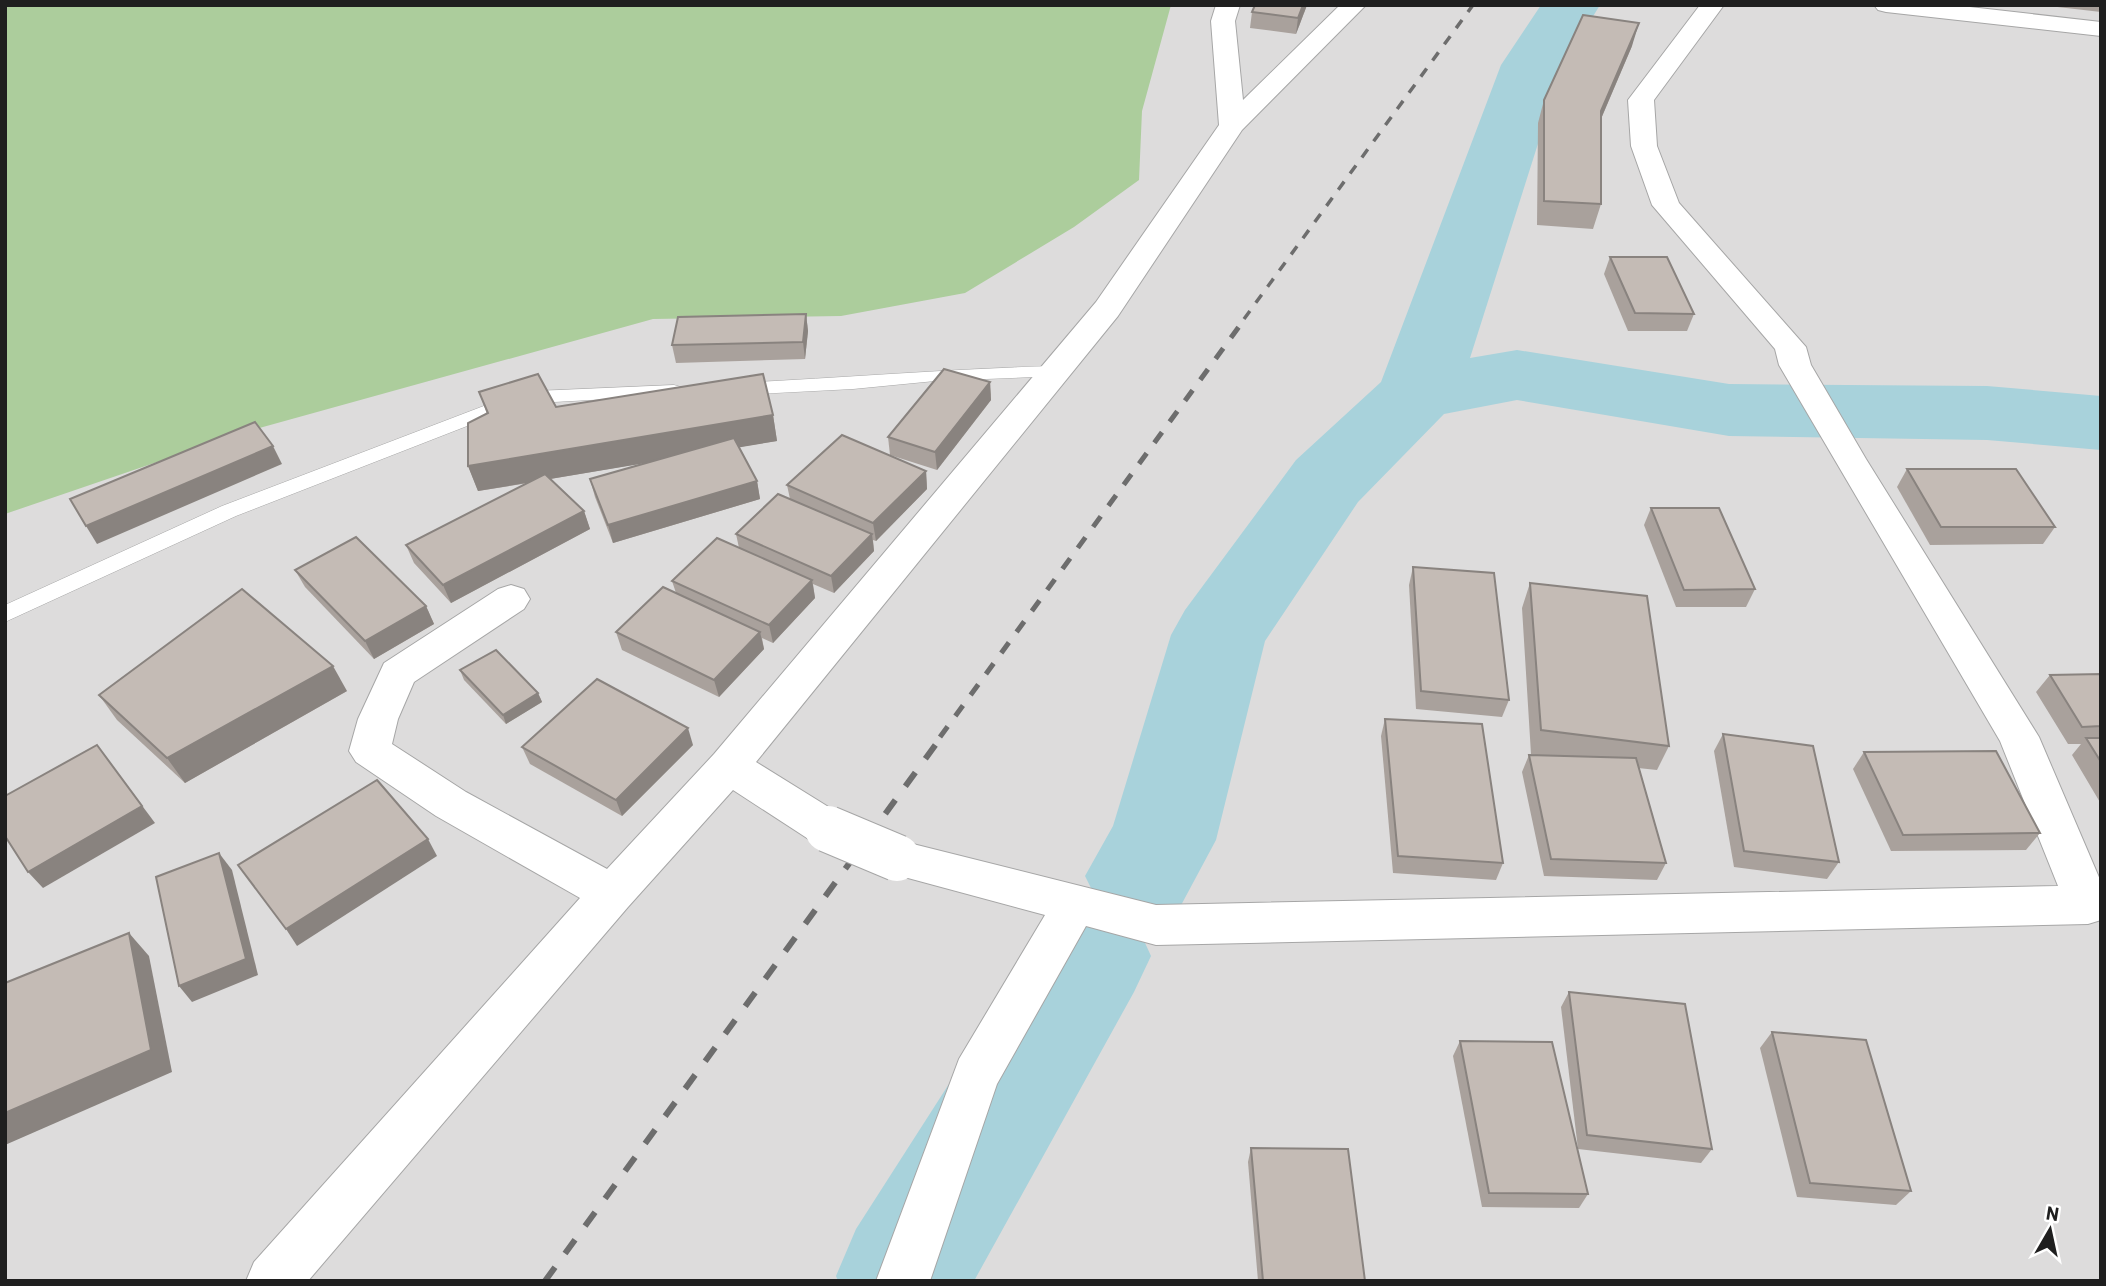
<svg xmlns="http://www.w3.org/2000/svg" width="2106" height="1286" font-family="Barlow,sans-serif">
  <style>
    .residential { fill: #dddcdc }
    .forest { fill: #accd9c }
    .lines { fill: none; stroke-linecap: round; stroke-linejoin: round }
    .river { fill: #a8d2db; fill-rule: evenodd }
    .lane-casing { stroke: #a6a6a6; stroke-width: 1 }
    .street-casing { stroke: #a6a6a6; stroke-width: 2 }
    .lane { fill: #fff; fill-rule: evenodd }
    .street { fill: #fff; fill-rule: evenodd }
    .rail-far2 { stroke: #6d6d6d; stroke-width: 3.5; stroke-dasharray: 10 10; stroke-linecap: butt }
    .rail-far1 { stroke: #6d6d6d; stroke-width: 5; stroke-dasharray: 13 13; stroke-linecap: butt }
    .rail { stroke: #6d6d6d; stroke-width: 6; stroke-dasharray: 17 17; stroke-linecap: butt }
    .street-bridge-casing { stroke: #a6a6a6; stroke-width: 48; stroke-linecap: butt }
    .street-bridge { stroke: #fff; stroke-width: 46 }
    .wall { fill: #a9a19c }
    .shaded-wall { fill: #89837f }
    .building { fill: #c4bbb5; stroke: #89837f; stroke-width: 2 }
  </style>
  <rect width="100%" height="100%" fill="#efece6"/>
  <rect class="residential" x="5" y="5" width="2096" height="1276"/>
  <polygon class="forest" points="5,5 1171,5 1142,111 1139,180 1074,227 965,293 841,316 653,319 245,432 5,514"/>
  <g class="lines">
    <polygon class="river" points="1541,5 1600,5 1563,65 1470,358 1517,350 1729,384 1987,386 2101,396 2101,450 1987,440 1729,436 1517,400 1444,414 1358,502 1265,641 1216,840 1179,909 1140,923 1135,921 1151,956 1134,992 974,1281 838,1281 836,1276 856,1229 1054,920 1094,905 1101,908 1085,876 1113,826 1171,635 1185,610 1296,460 1381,382 1501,65"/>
    <g class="lane-casing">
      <g id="lane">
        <path d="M1054,366L1061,368L1064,372L1061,376L935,381L853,389L736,395L729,393L726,389L729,385L736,383C842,378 948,369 1054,366Z"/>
        <polygon points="674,385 681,387 684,391 681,395 536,403 503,412 236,516 5,622 5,605 222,506 489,404 536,391"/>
      </g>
    </g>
    <g class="street-casing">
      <g id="street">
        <polygon points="1216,5 1240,5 1235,21 1243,100 1340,5 1366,5 1242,130 1118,316 756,762 843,816 849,829 843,842 828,847 813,842 733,790 628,907 308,1281 246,1281 254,1262 580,898 436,816 356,762 349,751 358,719 384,663 498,589 511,585 524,589 530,599 524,609 414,682 398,719 392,744 466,792 607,869 714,754 1096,302 1219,125 1211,21"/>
        <polygon points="1700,5 1724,5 1654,100 1657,146 1679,203 1806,347 1811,365 1866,459 2039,737 2101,882 2101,920 2088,924 1156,945 1086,926 997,1084 930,1281 876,1281 959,1059 1045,915 882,871 875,858 882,845 897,840 1156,905 2058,886 2000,741 1779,365 1775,349 1652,205 1631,146 1628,100"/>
        <polygon points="1874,5 1952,5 2101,22 2101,36 1886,12 1878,10"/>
      </g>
    </g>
    <use href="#lane" class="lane"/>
    <use href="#street" class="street"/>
    <polyline class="rail-far2" points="1244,319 1473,5"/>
    <polyline class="rail-far1" points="940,737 1246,317"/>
    <polyline class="rail" points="545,1281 942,736"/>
    <g class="street-bridge-casing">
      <polyline id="street-bridge" points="828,829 897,858"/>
    </g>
    <use href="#street-bridge" class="street-bridge"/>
  </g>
  <g class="wall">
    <polygon points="1255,5 1307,5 1296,34 1250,28 1252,12"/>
    <polygon points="2040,5 2101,5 2101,12"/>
    <polygon points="1632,46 1601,119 1601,204 1593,229 1537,225 1538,123 1544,100"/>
    <polygon points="1610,257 1694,314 1687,331 1628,331 1604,274"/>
    <polygon points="806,314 808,331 805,359 676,363 672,345"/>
    <polygon points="990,382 991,400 937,470 890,455 888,437"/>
    <polygon points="479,392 556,407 773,415 777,441 739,447 757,481 760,499 613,543 595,497 590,479 650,462 550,479 584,511 590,529 451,603 414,563 406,545 528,483 478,491 468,466 487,414"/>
    <polygon points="1907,469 2055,527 2043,544 1930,545 1897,487"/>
    <polygon points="926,471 927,489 876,541 873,540 874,551 834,593 813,584 815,598 773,643 762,638 764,649 719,697 622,650 616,632 676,593 672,581 739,548 736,534 790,499 787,485"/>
    <polygon points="1651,508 1755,589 1746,607 1676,607 1644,525"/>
    <polygon points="1413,567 1509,700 1502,717 1416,709 1409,585"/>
    <polygon points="295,570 426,606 434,624 374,659 305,587"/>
    <polygon points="1530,583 1669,746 1657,770 1638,768 1666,863 1657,880 1544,876 1522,772 1529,755 1542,756 1531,754 1522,608"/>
    <polygon points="460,670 538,693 542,702 506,724 464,680"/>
    <polygon points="2101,674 2101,804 2072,755 2081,744 2068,744 2036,692 2050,675"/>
    <polygon points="347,691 185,783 117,720 99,695"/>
    <polygon points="1385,719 1503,863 1496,880 1393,873 1381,736"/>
    <polygon points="1723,734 1839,862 1827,879 1734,867 1714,751"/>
    <polygon points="693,745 622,816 530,764 522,747"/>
    <polygon points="1864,752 2040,833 2026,850 1891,851 1853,769"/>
    <polygon points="1569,992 1712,1149 1701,1163 1578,1149 1561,1007"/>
    <polygon points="1772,1032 1911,1191 1896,1205 1797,1197 1760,1048"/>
    <polygon points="1460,1041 1588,1194 1579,1208 1482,1207 1453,1056"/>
    <polygon points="1251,1148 1365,1281 1258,1281 1248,1162"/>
  </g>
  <g class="shaded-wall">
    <polygon points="1303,5 1307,5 1296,34 1298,18"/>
    <polygon points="1639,23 1632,46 1594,135 1601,111"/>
    <polygon points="806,314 808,331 805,359 803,342"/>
    <polygon points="990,382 991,400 937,470 935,452"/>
    <polygon points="773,415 777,441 478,491 468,466"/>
    <polygon points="273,446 282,464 97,544 86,526"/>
    <polygon points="926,471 927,489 876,541 873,523"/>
    <polygon points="757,481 760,499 613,543 608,525"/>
    <polygon points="584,511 590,529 451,603 443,585"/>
    <polygon points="872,534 874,551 834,593 831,576"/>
    <polygon points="812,580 815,598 773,643 769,625"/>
    <polygon points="426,606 434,624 374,659 365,641"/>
    <polygon points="760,632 764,649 719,697 714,680"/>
    <polygon points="333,666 347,691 185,783 167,758"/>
    <polygon points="538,693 542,702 506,724 503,715"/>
    <polygon points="688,728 693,745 622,816 616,800"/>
    <polygon points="97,745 155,823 43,888 28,872"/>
    <polygon points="428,839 437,856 297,946 286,929"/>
    <polygon points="219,853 232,870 258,975 192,1002 179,986"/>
    <polygon points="129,933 149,956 172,1072 5,1145 5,1113"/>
  </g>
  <g class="building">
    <polygon points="1255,5 1303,5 1298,18 1252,12"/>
    <polygon points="1583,15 1639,23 1601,111 1601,204 1544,201 1544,100"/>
    <polygon points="1610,257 1667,257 1694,314 1635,313"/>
    <polygon points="806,314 803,342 672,345 678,317"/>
    <polygon points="944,369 990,382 935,452 888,437"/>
    <polygon points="538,374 556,407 763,374 773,415 468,466 468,423 488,413 479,392"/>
    <polygon points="255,422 273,446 86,526 70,499"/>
    <polygon points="842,435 926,471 873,523 787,485"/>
    <polygon points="734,438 757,481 608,525 590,479"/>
    <polygon points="1907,469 2016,469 2055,527 1941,527"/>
    <polygon points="545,474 584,511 443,585 406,545"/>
    <polygon points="778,494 872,534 831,576 736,534"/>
    <polygon points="1651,508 1719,508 1755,589 1684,590"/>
    <polygon points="356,537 426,606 365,641 295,570"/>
    <polygon points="717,538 812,580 769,625 672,581"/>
    <polygon points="1413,567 1494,573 1509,700 1421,691"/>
    <polygon points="1530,583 1647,596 1669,746 1541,730"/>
    <polygon points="663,587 760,632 714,680 616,632"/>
    <polygon points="242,589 333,666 167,758 99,695"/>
    <polygon points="496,650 538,693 503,715 460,670"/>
    <polygon points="2101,674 2101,726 2082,727 2050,675"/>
    <polygon points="597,679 688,728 616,800 522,747"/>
    <polygon points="1385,719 1482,724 1503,863 1398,856"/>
    <polygon points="1723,734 1813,746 1839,862 1744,851"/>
    <polygon points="2086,738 2101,738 2101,762"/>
    <polygon points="97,745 142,806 28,872 5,836 5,796"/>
    <polygon points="1996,751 2040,833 1903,835 1864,752"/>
    <polygon points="1529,755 1636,758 1666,863 1551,859"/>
    <polygon points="377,780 428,839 286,929 238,865"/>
    <polygon points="219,853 246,959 179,986 156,877"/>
    <polygon points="129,933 151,1050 5,1113 5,983"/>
    <polygon points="1569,992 1685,1004 1712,1149 1587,1135"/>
    <polygon points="1772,1032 1866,1040 1911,1191 1810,1183"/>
    <polygon points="1460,1041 1552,1042 1588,1194 1489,1193"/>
    <polygon points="1251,1148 1348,1149 1365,1281 1263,1281"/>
  </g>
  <rect width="2106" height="1286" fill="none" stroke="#1f1f1f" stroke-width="14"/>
  <g transform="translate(2050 1230) rotate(9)" stroke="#ffffff" stroke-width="5" paint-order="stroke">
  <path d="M0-5L12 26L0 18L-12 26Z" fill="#1f1f1f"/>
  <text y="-10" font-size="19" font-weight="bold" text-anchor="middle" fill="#1f1f1f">N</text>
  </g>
</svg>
